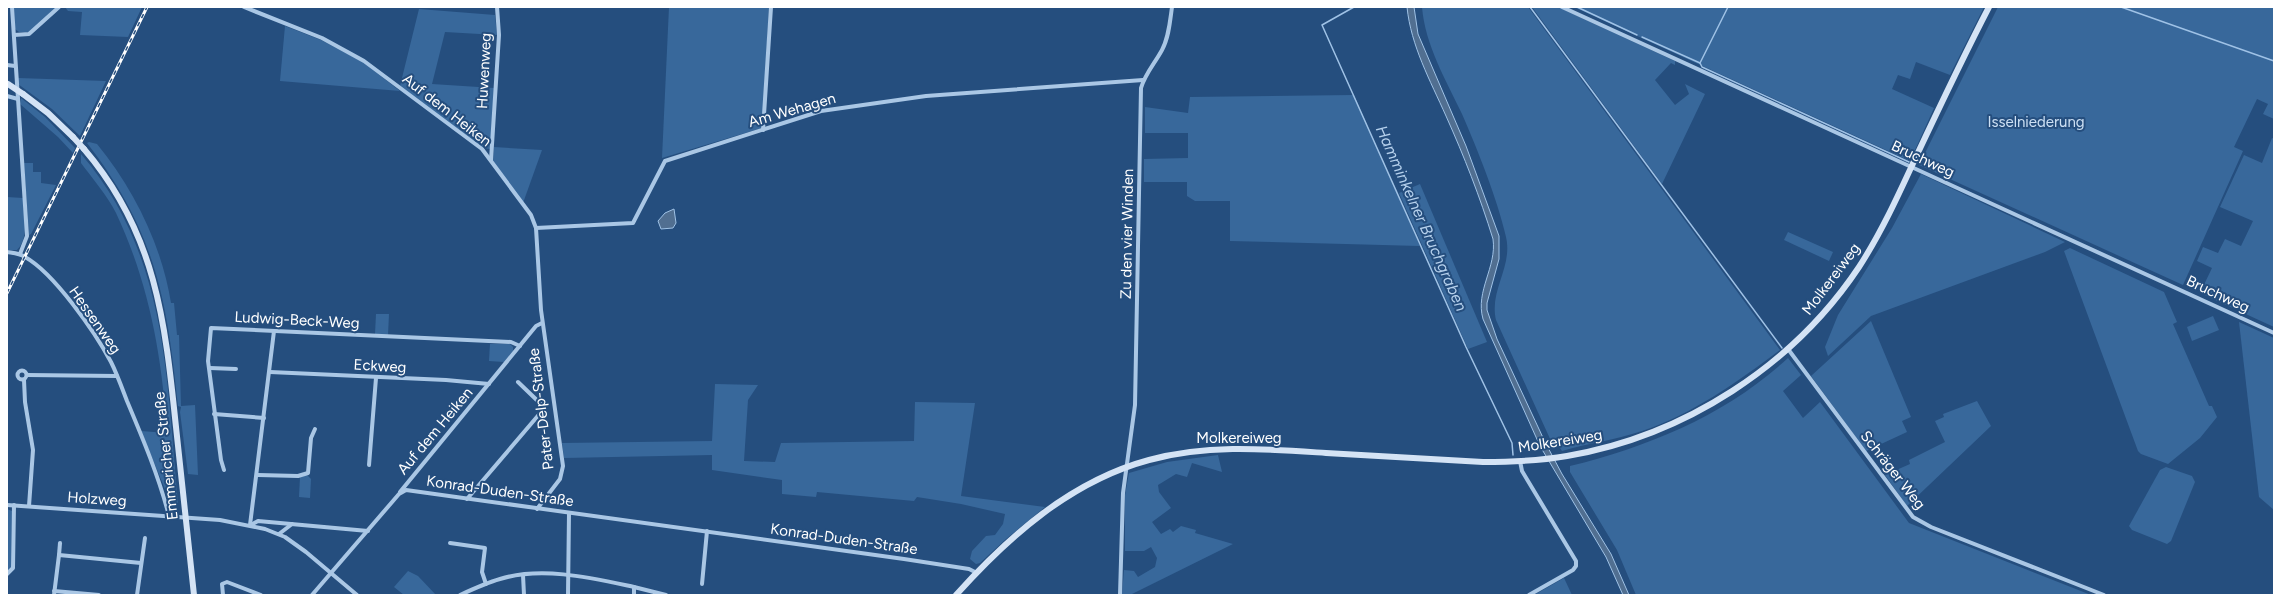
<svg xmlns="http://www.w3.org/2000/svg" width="2281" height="602" font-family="Figtree,sans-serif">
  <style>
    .green { fill: #38689b }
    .water { fill: #516f91; stroke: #9fc2e6 }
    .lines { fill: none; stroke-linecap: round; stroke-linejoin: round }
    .stream { stroke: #9fc2e6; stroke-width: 1.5 }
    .minor { stroke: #aac7e5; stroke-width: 4 }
    .secondary { stroke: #d4e3f5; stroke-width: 6 }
    .rail-casing { stroke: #fff; stroke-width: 3 }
    .rail { stroke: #254e7e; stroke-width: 1.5; stroke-dasharray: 4.5; stroke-linecap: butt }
    .secondary-bridge { stroke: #d4e3f5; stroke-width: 6 }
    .labels { text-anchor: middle; stroke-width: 4; stroke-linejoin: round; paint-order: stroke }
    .street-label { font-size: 15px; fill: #fff; stroke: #254e7e }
    .park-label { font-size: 15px; fill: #cde0f4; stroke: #254e7e }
    .water-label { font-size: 16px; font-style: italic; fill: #b6d1ed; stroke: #254e7e }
  </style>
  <rect width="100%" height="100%" fill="#254e7e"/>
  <g class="green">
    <polygon points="14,7 56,7 30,32 19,32 15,29"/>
    <polygon points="65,7 142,7 128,37 80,35 82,12 68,11"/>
    <polygon points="669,7 769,7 762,128 662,158"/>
    <path d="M1422,7H1528L1780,350C1737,382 1693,414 1642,431C1616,440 1588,443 1562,451L1554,439L1551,441L1496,320C1489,290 1513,267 1506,237C1497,198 1478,151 1462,114C1446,80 1425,45 1422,7Z"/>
    <polygon points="1532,7 1558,7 1675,61 1675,65 1671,63 1655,80 1675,105 1689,94 1685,84 1705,94 1662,184"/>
    <polygon points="1574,7 1984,7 1950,75 1916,62 1910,79 1898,75 1892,89 1934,108 1910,161"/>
    <polygon points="1998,7 2274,7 2274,119 2263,114 2268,104 2257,99 2234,147 2243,151 2183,285 1919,165"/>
    <polygon points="419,9 495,15 497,35 445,32 432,84 494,88 490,149 483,148 400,86"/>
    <polygon points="285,26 321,40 363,62 400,91 280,81"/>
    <polygon points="18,78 106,81 80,136 52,109 18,84"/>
    <polygon points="1354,95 1420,246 1230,241 1230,201 1195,201 1187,196 1187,182 1144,182 1144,159 1188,158 1188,133 1145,133 1145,107 1188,113 1190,97"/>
    <polygon points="21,98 45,117 75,148 73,153 58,137 20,104"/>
    <polygon points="2272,138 2274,139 2274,327 2200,293 2212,268 2197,261 2203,247 2218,253 2225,239 2241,246 2253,221 2220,207 2244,155 2262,163"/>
    <path d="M89,142L97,144C134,189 162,246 171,303H174L177,335H179L181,406L195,405L198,475L188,474L180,412L181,407L178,406C167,298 155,231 87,143Z"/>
    <polygon points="494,147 542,150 523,203 493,162"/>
    <path d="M81,154C168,255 166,377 178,503L171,510L167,494L141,431L167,433C162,356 149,283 116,213C107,195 92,178 81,163Z"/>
    <polygon points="24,163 33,163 33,172 41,172 41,183 56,185 31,234 29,235"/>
    <polygon points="1921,174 2065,242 2045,252 1871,316 1828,356 1825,347 1838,315 1892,228"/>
    <polygon points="1420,184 1487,342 1468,349 1399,193"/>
    <path d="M7,197L23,198C23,214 30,238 17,250H7Z"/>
    <polygon points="1788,232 1833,252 1829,261 1784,240"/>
    <polygon points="2070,248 2164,292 2177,322 2173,324 2209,406 2212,406 2217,417 2200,438 2168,464 2141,454 2138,451 2064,251"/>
    <polygon points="376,314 389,314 388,335 375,334"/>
    <polygon points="2213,316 2219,330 2192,341 2187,327"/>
    <polygon points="1871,321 1911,417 1902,421 1907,432 1866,451 1811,376"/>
    <polygon points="2239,322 2274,338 2274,510 2259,497"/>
    <polygon points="490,344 510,344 513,347 513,351 504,362 489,361"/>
    <path d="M1788,358L1801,375L1783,391L1803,418L1820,402L1909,523L2091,595H1636L1617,550L1570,472V466C1650,446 1726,415 1788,358Z"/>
    <polygon points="715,384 758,385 748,400 744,461 775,462 781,443 914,441 915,402 975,403 961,496 1045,507 1006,539 980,563 976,564 970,559 972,551 986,536 995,535 1003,524 1005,514 961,504 917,497 914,501 817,492 816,497 782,494 782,480 712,470 712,455 564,458 562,443 712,441"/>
    <polygon points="1977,401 1991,426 1907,506 1885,475 1910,464 1909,460 1945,442 1935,421 1944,417 1943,414"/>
    <polygon points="1218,455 1222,472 1192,463 1187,477 1176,474 1158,485 1159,492 1171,508 1152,522 1161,534 1170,529 1173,532 1181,526 1196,530 1195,533 1233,544 1130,595 1122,595 1124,570 1134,571 1138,577 1155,567 1157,558 1151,547 1144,551 1125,551 1125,495 1129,473 1167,462"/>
    <polygon points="2166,467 2192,476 2195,482 2171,541 2167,544 2132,530 2129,526 2160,470"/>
    <polygon points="307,475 311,479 310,498 299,497 300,477"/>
    <polygon points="7,509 12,511 11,568 7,573"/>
    <polygon points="408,571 418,576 436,595 404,595 394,587"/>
    <polygon points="1564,578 1572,595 1534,595"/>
  </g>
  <g class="water">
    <path d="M1407,7H1414L1418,34L1466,146L1499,236V259L1487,303V310L1497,339L1545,442L1562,474L1611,554L1629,595H1623L1606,557L1540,446L1483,319C1475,291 1497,267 1493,239C1480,197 1464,156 1446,116C1430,80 1411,46 1407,7Z"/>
    <polygon points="674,209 676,223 673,228 661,229 658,221 665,213"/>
  </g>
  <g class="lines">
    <g class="stream">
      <polyline points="1354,7 1322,25 1466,347 1512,443 1513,455"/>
      <polyline points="1530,7 1782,348"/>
      <polyline points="1577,7 1637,35"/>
      <polyline points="2121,7 2274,61"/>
      <polyline points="1642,37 1700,63 1702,67 1909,162"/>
      <polyline points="1700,63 1728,7"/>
    </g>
    <g class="minor">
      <polyline points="12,7 27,236 20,254"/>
      <polyline points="244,7 322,38 364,61 482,149 531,215 536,228 541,310 563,466 560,479 537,509"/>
      <polyline points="1562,7 2274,333"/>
      <polyline points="14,35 29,34 59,7"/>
      <polyline points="7,65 15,66"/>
      <polyline points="7,96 18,99"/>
      <polyline points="763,130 771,7"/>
      <polyline points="491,160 499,35 497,7"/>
      <polyline points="536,228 633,223 665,161 821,111 926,96 1143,80"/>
      <path d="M7,252C13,253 19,253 25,257C54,273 95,332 111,362C117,374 122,388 127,401C143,439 159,477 169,516"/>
      <polyline points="1788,349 1913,517 1931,527 2104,595"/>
      <polyline points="210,368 236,369"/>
      <circle cx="22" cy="375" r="4.5"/>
      <polyline points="270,372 446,380 489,384"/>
      <polyline points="27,375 117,376"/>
      <polyline points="24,380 25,402 33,450 29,506"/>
      <polyline points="214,414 264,418"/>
      <polyline points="1520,461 1522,471 1576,561 1576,566 1573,570 1529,595"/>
      <polyline points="369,465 376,378"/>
      <polyline points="224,470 221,460 208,361 211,328 511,342 520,346"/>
      <polyline points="258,475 298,476 308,473 311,438 315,429"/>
      <polyline points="400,492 536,326 542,323"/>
      <polyline points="467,499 542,411 543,406 518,382"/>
      <polyline points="7,505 220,520 265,529 285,537 306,552 357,595"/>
      <polyline points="250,525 274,331"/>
      <polyline points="251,525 258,521 368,531"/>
      <polyline points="279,534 292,524"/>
      <polyline points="450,543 485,548 482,572 486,584"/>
      <polyline points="59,555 60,543"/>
      <polyline points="7,574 13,568 14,505"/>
      <polyline points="523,575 524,595"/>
      <polyline points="702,584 707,531"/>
      <polyline points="54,591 99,595"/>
      <polyline points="54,595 59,555 141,563"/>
      <polyline points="137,595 145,538"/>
      <polyline points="223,595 222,584 227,582 261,595"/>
      <polyline points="312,595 399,494 406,490 904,559 969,569 977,573"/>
      <path d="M460,595C473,589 486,583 500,579C542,566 592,578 634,587"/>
      <polyline points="568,595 569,513"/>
      <polyline points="634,595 634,587 666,595"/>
      <path d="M1120,595L1123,493L1135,405L1141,88C1145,74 1155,63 1162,50C1169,37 1170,21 1172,7"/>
    </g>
    <g class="secondary">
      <polyline points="23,94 48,113 73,137"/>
      <path d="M84,149C156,233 165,321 176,427C182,483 188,539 194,595"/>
      <path d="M956,595C1009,536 1071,481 1149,460C1208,444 1266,449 1326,453C1378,456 1430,459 1483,462C1511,462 1539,461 1567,456C1684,436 1793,366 1859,267C1881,233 1898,196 1915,159C1939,108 1963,57 1989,7"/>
    </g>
    <g class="rail-casing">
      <polyline id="rail" points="7,293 147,7"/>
    </g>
    <use href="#rail" class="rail"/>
    <g class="secondary-bridge">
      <polyline points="8,84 23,94"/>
      <polyline points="73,137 84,149"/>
    </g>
  </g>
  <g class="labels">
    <g class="street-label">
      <text transform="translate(484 71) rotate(-87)" y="5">Huwenweg</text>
      <text transform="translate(447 110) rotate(38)" y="5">Auf dem Heiken</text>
      <text transform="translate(792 110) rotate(-16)" y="5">Am Wehagen</text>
      <text transform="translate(1923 159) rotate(25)" y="5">Bruchweg</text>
      <text transform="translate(1127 234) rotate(-89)" y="5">Zu den vier Winden</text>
      <text transform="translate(1831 279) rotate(-53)" y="5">Molkereiweg</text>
      <text transform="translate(2218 294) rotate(25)" y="5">Bruchweg</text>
      <text transform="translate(95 320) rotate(55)" y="5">Hessenweg</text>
      <text transform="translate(297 320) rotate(3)" y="5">Ludwig-Beck-Weg</text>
      <text transform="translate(380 366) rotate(3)" y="5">Eckweg</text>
      <text transform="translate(541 409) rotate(-97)" y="5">Pater-Delp-Straße</text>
      <text transform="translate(435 431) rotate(-50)" y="5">Auf dem Heiken</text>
      <text x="1239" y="443">Molkereiweg</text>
      <text transform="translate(1560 441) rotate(-9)" y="5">Molkereiweg</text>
      <text transform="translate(166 456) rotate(-96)" y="5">Emmericher Straße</text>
      <text transform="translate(1893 470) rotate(52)" y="5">Schräger Weg</text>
      <text transform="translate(500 491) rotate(8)" y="5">Konrad-Duden-Straße</text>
      <text transform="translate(97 499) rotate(4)" y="5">Holzweg</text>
      <text transform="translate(844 539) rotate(8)" y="5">Konrad-Duden-Straße</text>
    </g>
    <g class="park-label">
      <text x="2036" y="127">Isselniederung</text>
    </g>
    <g class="water-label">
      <text transform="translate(1422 218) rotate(66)" y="6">Hamminkelner Bruchgraben</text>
    </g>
  </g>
  <rect width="2281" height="602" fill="none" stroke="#ffffff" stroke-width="16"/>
</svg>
